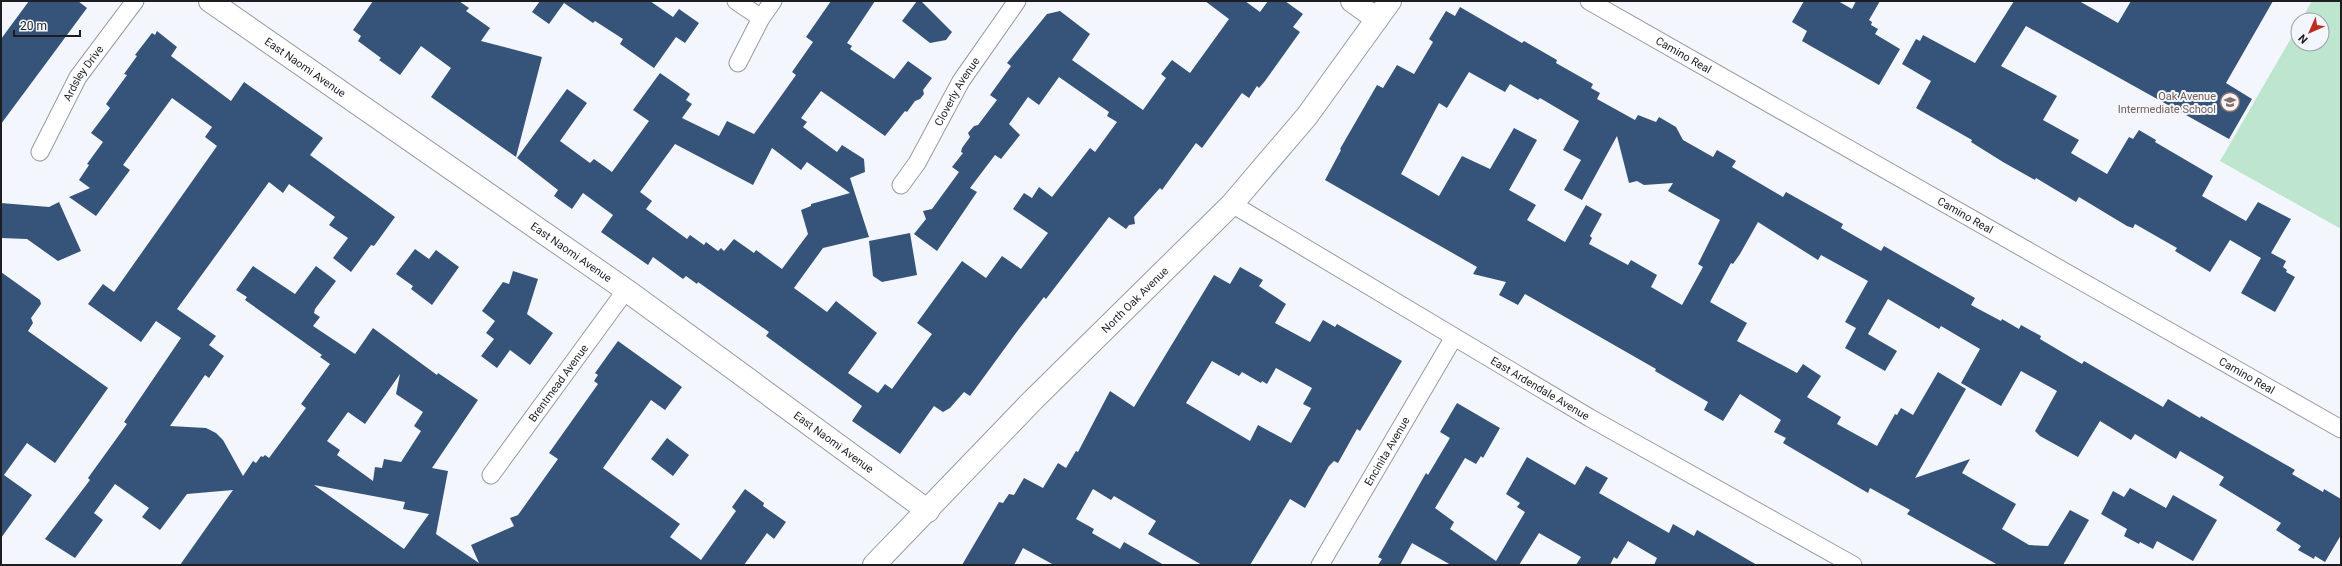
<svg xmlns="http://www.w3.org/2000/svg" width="2342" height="566" font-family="Roboto,sans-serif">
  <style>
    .green { fill: #bee6cf }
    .building { fill: #36537a; fill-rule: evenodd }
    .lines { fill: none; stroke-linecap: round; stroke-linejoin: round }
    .street-casing { stroke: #959ba4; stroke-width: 19 }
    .secondary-casing { stroke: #959ba4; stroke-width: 24 }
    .street { stroke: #fff; stroke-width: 17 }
    .secondary { stroke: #fff; stroke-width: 22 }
    .labels { text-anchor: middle; stroke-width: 4; stroke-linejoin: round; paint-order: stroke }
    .street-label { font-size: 11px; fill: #1c1e22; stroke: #f3f7fd }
    .education-label { font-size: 11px; fill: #785e54; stroke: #f3f7fd; text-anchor: end }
  </style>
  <rect width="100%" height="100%" fill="#f3f7fd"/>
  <polygon class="green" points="2312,1 2341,1 2341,229 2220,161 2298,26 2298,44 2322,44 2322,20 2301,20"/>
  <g class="building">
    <polygon points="29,1 78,1 87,8 1,124 1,39"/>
    <polygon points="373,1 459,1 469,8 466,11 490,28 481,41 542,57 516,157 431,97 451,68 421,46 400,75 379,60 381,58 358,41 361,36 353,30"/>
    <polygon points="540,1 650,1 673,17 679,9 699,23 685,43 676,37 654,68 620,44 623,39 595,21 593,23 564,3 549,24 532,12"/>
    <path d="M831,1H875L847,43L852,46L850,49L894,79L908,61L932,78L923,90L924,94L920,99L915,101L907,112L905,111L885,136L821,91L801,118L807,122L803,127L837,152L842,145L864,159L865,172L850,178L869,237L823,248L794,288L827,312L836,301L877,333L848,373L878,393L885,384L892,389L932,334L917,323L962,261L986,278L1002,256L1021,269L1048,233L1013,209L1024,193L1032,198L1039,187L1052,197L1090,148L1095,152L1117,122L1107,116L1109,112L1059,77L1039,105L1028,97L1009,124L1020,135L1001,159L995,155L970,188L977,192L937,251L914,234L926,219L923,211L932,209L959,172L952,167L963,153L961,152L962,148L970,137L968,133L974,126L978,125L997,100L990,95L1011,66L1007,63L1047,14L1060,11L1090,34L1072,60L1143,110L1166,78L1161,74L1172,60L1190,73L1229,19L1205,1H1245L1260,12L1268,1H1285L1303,14L1293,27L1300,32L1265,81L1259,88L1257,86L1249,98L1242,93L1202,148L1196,143L1162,190L1160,188L1134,217L1135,224L1129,225L1126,229L1109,217L1046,299L1044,297L1019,329L970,396L964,392L950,408L943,412L934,406L900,454L852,421L862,406L766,336L769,332L698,282L697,284L686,276L683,279L653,257L648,265L601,232L613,215L583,193L572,209L554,196L558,190L517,158L567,89L587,103L560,141L590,163L594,159L612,172L649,121L633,110L660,73L690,94L686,100L692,104L682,118L719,136L727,121L754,134L796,75L792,72L813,42L806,37ZM675,144L753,185L772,148L801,170L807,162L850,193L811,204V206L801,210L808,234L782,269L756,250L754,253L734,239L724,251L721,248L718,251L706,242L704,245L690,235L687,239L646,209L652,201L640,192Z"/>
    <polygon points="917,1 921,1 952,32 946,40 930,43 902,21"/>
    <polygon points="1804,1 1838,1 1852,9 1856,1 1880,1 1869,20 1872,22 1871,25 1878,29 1875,34 1900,49 1879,85 1802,41 1807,31 1792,22"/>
    <polygon points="2014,1 2079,1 2118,23 2131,1 2273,1 2226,83 2252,99 2229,139 2026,26 2001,66 2057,96 2043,120 2079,140 2071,153 2107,174 2129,137 2133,139 2139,130 2156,140 2155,142 2213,176 2202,196 2246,221 2258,202 2291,219 2271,253 2286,261 2283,267 2287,270 2286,272 2295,277 2275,312 2241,293 2261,258 2230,240 2210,272 2175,251 2177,248 2135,224 2133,228 2127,226 2079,197 2076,202 2036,178 2035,180 2003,162 1971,142 1972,140 1916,108 1931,81 1902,64 1916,39 1920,41 1923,35 1975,63"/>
    <path d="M1460,7L1522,43L1524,41L1557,60L1556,63L1593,84L1591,88L1600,93L1597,99L1635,120L1638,115L1656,122L1659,117L1676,127L1683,140L1713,157L1717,150L1736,161L1732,167L1783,197L1786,192L1843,224L1841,228L1881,251L1884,246L1910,261L1975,298L1971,305L2001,321L2002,319L2019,329L2021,325L2041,336L2040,339L2082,364L2084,361L2163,407L2168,399L2200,418L2201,416L2295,470L2292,474L2323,492L2324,489L2341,499V535L2325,562L2315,556L2314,559L2298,550L2301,546L2276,530L2281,523L2219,485L2224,477L2180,451L2176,459L2135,434L2131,440L2100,421L2078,457L2040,436L2035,431L2057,391L2021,371L2001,406L1961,383L1980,349L1941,326L1939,329L1888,299L1868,334L1897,351L1885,371L1845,348L1856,328L1845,322L1868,281L1821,255L1818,260L1758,222L1740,254L1733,264L1731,263L1710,302L1747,323L1737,341L1797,373L1803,364L1821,376L1807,397L1841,417L1837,424L1877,446L1895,414L1897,415L1901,408L1913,415L1938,372L1966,389L1915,478L1970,459L1962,473L2016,504L2002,529L2029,545L2048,546L2070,510L2089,520L2063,565H1998L1907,514L1910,510L1870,488L1868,493L1783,443L1786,438L1774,432L1781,420L1740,394L1723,421L1704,410L1708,402L1655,371L1656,369L1525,294L1518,305L1499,295L1506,282L1473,274L1477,267L1325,180L1341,150L1340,149L1377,85L1383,88L1397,65L1414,74L1433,42L1429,39L1446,11L1455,16ZM1469,72L1505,92L1510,84L1538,100L1540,98L1579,121L1563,150L1581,160L1564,190L1582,200L1617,136L1629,183L1637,181L1644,185L1673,183L1668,191L1720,220L1698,264L1703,267L1682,305L1651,287L1657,275L1631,260L1628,265L1589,244L1592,238L1590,236L1602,214L1586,205L1565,242L1527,220L1536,205L1509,190L1537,140L1514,128L1490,169L1462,156L1439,196L1401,174L1439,103L1447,108Z"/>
    <path d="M157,31L177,47L171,56L231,101L244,82L323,138L310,155L395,217L374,246L371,245L351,272L333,258L348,238L329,225L335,217L289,184L283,193L269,182L177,309L216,336L209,345L224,356L209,378L205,375L170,426L206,428L216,433L223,440L243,476L253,461L256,463L261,456L263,457L265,455L269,458L306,408L301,404L330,364L320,357L322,355L245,300L247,297L236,290L253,266L295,294L316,266L336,281L315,309L314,313L320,317L313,326L355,354L373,328L437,375L438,373L478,400L432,468L448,471L436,534L479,563L471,545L514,526L510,518L518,515L558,459L549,453L598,384L594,381L598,375L595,373L618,341L682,387L665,410L651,400L603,468L680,524L670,537L701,560L736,511L732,507L745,489L764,503L763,506L786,522L774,539L767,533L744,565H180L233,490L187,494L160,530L142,517L149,508L115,484L94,513L103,520L75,558L45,539L90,480L88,478L127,424L124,422L181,338L156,321L141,342L88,304L103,284L114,292L217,146L205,137L212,127L172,98L123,165L130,170L96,216L69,197L90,188L79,180L89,165L87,164L103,142L91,133L110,108L106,104L127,75L124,74L137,56L135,55L152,33L155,35ZM400,374L396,394L423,412L414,426L421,431L401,462L384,459L382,468L375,467L373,481L337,455L340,450L327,441L348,412L365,424ZM314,485L405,502L403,509L429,514L404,549Z"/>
    <polygon points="59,202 81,251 58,261 27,239 1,238 1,203 49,207"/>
    <polygon points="910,233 917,275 882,282 873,276 869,241"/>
    <polygon points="415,249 429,259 436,250 459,267 432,305 411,289 413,286 396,274"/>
    <path d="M1240,267L1263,280L1259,286L1286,304L1275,323L1310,342L1323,320L1335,327L1337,324L1402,361L1360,431L1357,429L1338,463L1334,461L1329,466L1305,508L1290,499L1250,565H1202L1148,534L1156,521L1114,496L1111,500L1093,489L1076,519L1094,529L1092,533L1120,549L1124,542L1164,565H1054L1023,548L1014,565H962L999,502L1003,503L1009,494L1014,495L1024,478L1043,488L1058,463L1066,468L1076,451L1078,452L1110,391L1134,407L1214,275L1230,284ZM1212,361L1239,376L1242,372L1261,383L1262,381L1267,384L1276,368L1312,388L1303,404L1311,408L1291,443L1258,425L1250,441L1186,403Z"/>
    <polygon points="513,271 538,279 527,314 553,333 530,365 510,350 497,368 481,356 494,339 486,333 495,321 482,311 503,282 509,284"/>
    <polygon points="1,272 40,300 41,304 31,318 33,323 28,331 108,388 55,463 27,443 4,475 32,495 1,538"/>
    <polygon points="1457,403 1500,428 1483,458 1481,456 1476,464 1465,458 1435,508 1454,522 1450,529 1496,561 1525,512 1517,507 1520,503 1506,494 1527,457 1575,485 1586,466 1608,478 1599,493 1669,533 1673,524 1694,536 1697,530 1757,565 1654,565 1657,558 1628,541 1617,559 1614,557 1610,565 1576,565 1581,557 1539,533 1519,565 1451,565 1412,543 1400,565 1378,565 1382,559 1378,557 1426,473 1428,475 1450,438 1440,432"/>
    <polygon points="667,438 689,455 673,476 651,459"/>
    <polygon points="2130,488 2166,508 2173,495 2217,520 2193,561 2157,541 2153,549 2140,542 2139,544 2124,536 2127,529 2101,514 2113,491 2124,497"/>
  </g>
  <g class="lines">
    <g class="street-casing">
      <g id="street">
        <polyline points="736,1 761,18"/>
        <path id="s1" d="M1589,1L2341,429"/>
        <polyline points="738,63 761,18 773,1"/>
        <path id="s2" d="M40,152L78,77L135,1"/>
        <path id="s3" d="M901,185L917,163L961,81L1017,1"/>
        <path id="s4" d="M1232,204L1590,418L1853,565"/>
        <path id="s5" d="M491,475L626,290"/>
        <path id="s6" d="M1320,565L1454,337"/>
      </g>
    </g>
    <g class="secondary-casing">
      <g id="secondary">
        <path id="s7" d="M210,1L626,290L928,511"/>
        <polyline points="1352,1 1377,19"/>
        <path id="s8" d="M874,565L1033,400L1232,204L1307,116L1390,1"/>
      </g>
    </g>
    <use href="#street" class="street"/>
    <use href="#secondary" class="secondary"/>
  </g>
  <defs>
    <g id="school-ring" transform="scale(1)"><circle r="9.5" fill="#f3f7fd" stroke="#8d6e63" stroke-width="1.5"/><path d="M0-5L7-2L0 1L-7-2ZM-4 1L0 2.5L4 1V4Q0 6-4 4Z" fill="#8d6e63"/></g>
  </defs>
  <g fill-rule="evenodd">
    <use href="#school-ring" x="2230" y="102"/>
  </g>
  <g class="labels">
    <g class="street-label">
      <text dy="4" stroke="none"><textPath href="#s1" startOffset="109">Camino Real</textPath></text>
      <text dy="4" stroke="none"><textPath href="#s7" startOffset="116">East Naomi Avenue</textPath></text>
      <text dy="4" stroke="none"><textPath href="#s2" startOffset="90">Ardsley Drive</textPath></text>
      <text dy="4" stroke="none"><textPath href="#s3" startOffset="109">Cloverly Avenue</textPath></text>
      <text dy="4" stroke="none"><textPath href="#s1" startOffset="433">Camino Real</textPath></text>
      <text dy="4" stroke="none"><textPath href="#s7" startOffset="440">East Naomi Avenue</textPath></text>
      <text dy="4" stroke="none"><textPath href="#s8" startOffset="372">North Oak Avenue</textPath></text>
      <text dy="4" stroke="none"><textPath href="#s1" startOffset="757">Camino Real</textPath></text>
      <text dy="4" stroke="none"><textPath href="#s5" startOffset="114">Brentmead Avenue</textPath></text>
      <text dy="4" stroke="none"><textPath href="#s4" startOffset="359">East Ardendale Avenue</textPath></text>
      <text dy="4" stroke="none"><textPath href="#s7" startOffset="764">East Naomi Avenue</textPath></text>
      <text dy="4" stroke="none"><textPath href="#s6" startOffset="132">Encinita Avenue</textPath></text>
    </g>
    <g class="education-label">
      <text x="2216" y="100">Oak Avenue<tspan x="2216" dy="13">Intermediate School</tspan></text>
    </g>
  </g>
  <rect width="2342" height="566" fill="none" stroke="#1c1e22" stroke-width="4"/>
  <g transform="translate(2310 32) rotate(225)"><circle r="19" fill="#f3f7fd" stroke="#9da0a5"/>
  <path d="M0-3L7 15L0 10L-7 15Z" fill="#bc2e23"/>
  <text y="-6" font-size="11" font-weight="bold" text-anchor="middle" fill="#1c1e22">N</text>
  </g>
  <path d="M14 30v6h66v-6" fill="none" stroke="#1c1e22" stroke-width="2"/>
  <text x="20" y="30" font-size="12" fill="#1c1e22" stroke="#f3f7fd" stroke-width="3" paint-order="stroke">20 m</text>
</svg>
